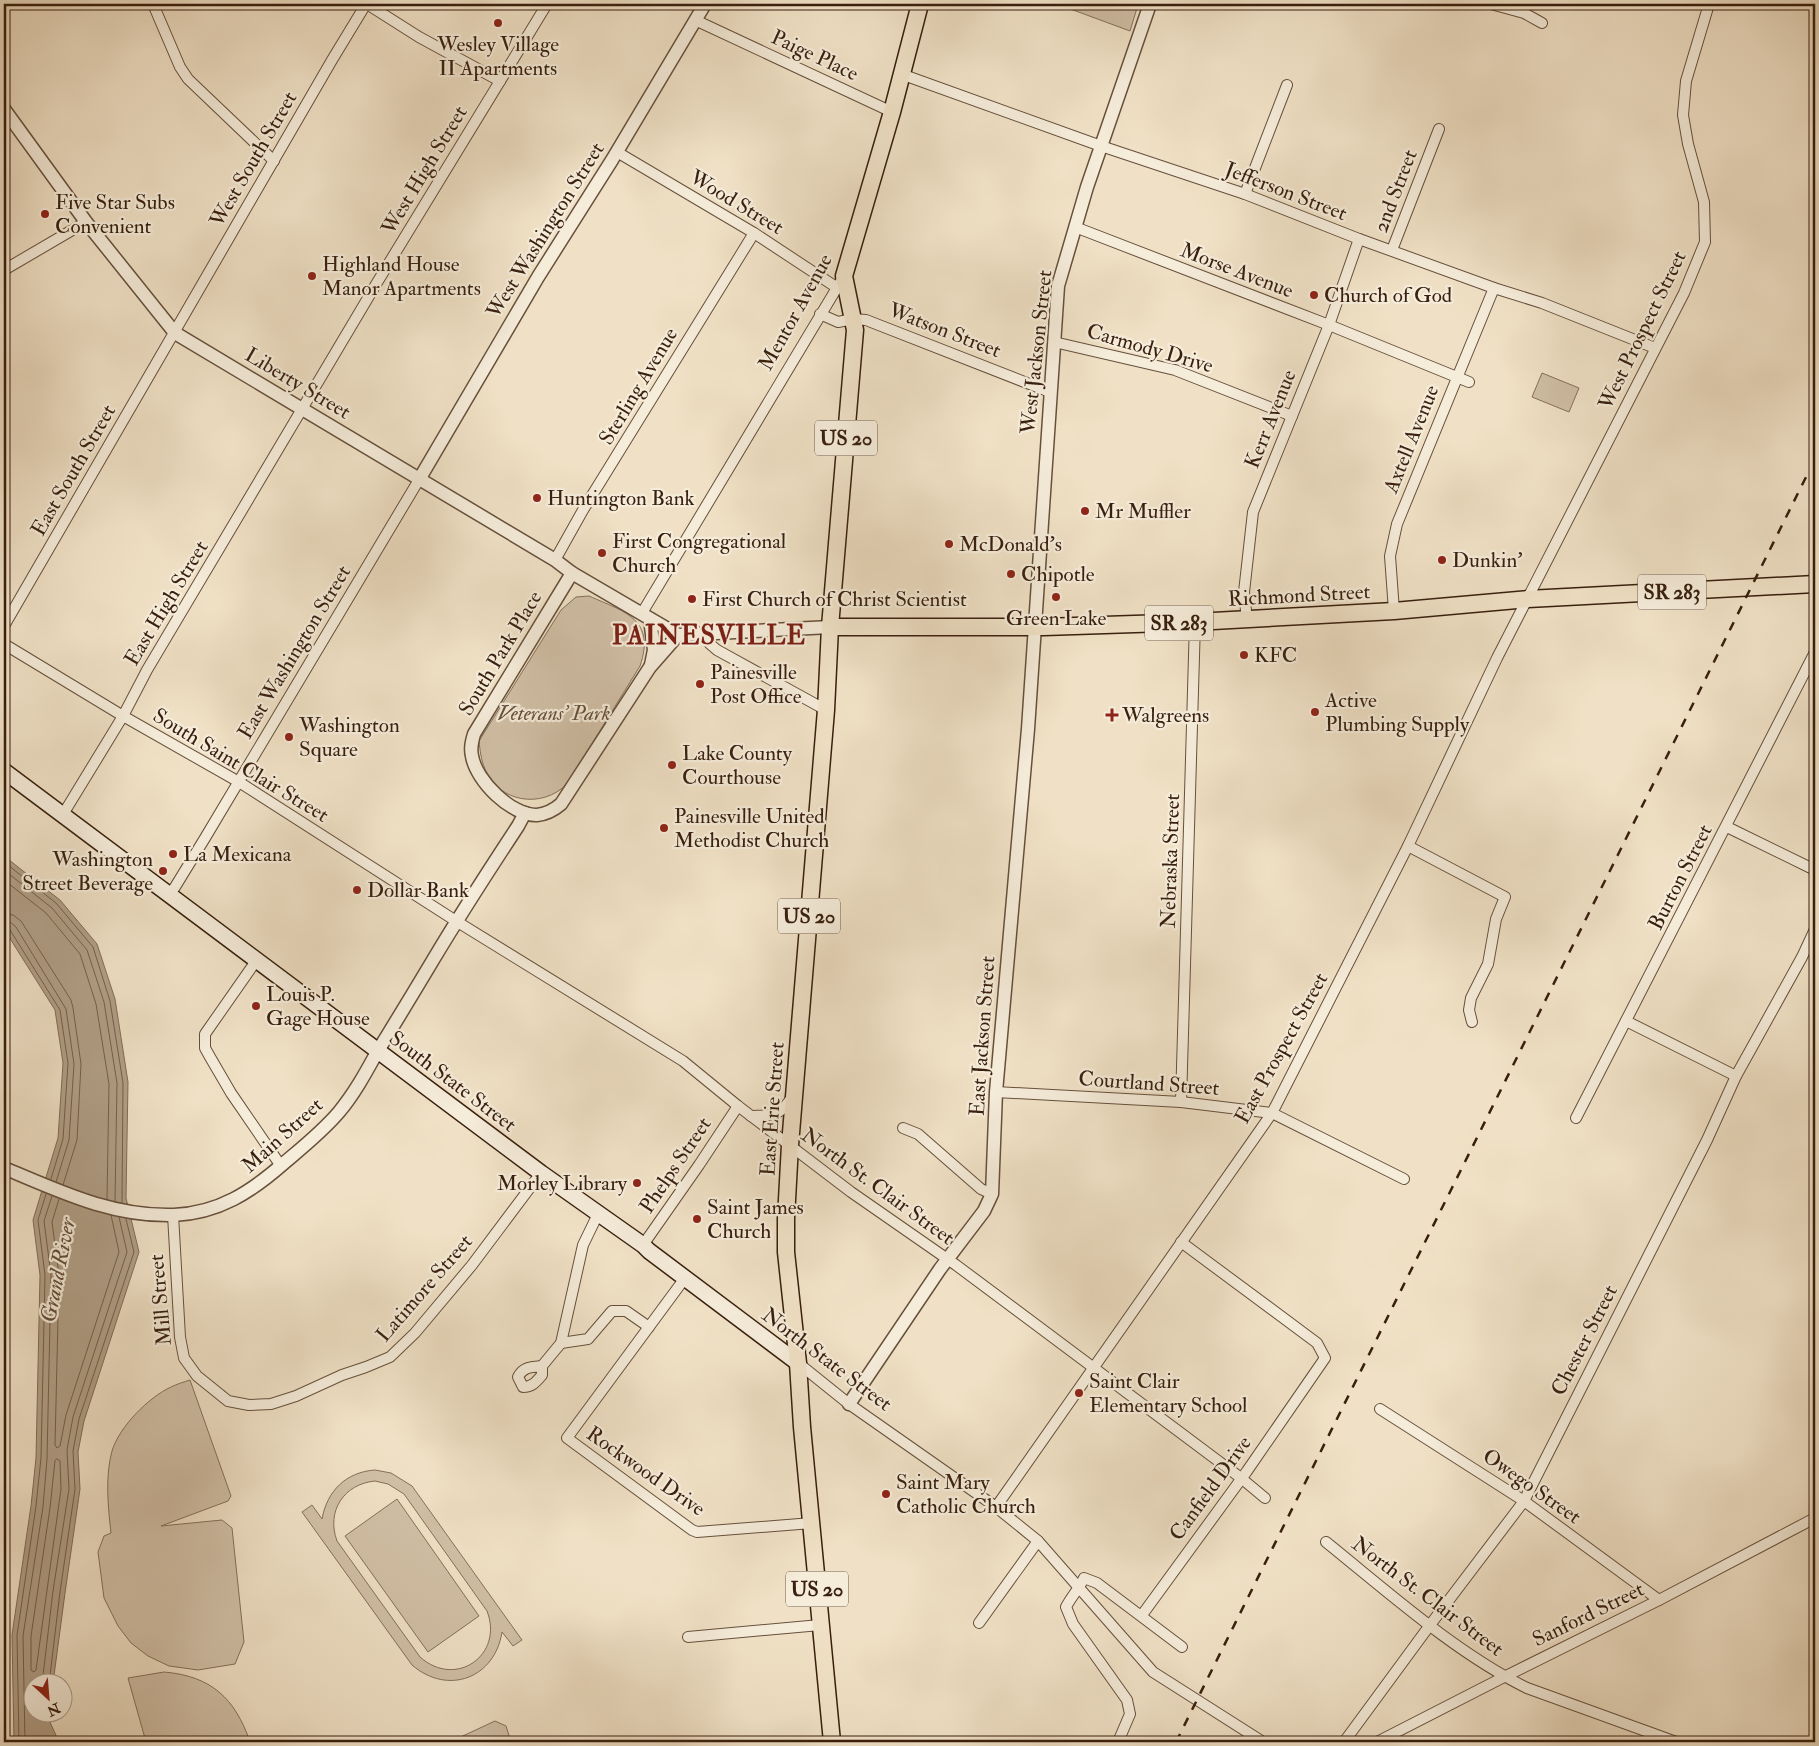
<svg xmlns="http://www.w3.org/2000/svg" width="1819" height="1746" font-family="'IM FELL Double Pica',serif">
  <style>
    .green { fill: #d1c0a7; stroke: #84705a; fill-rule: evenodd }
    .water { fill: #b19f87; stroke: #816c57 }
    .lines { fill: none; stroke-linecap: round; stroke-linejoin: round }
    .shore { stroke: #745f4a; stroke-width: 1 }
    .minor-casing { stroke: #66503c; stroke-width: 12 }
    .tertiary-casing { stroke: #66503c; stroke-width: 15 }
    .secondary-casing { stroke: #381f0e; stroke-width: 18 }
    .primary-casing { stroke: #381f0e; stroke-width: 19 }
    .minor { stroke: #f5ecda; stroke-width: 10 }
    .tertiary { stroke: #f5ecda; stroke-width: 12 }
    .secondary { stroke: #f5ecda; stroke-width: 15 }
    .primary { stroke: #f0e1c6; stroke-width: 16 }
    .rail { stroke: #381f0e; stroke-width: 2.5; stroke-dasharray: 9 9; stroke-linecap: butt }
    .poi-dot { fill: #8f2418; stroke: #f5ecda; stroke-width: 2 }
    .labels { text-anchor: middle; stroke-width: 4.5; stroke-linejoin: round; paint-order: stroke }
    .shield { fill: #f5ecda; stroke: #715c4b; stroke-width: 1 }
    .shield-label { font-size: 20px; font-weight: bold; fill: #381f0e }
    .poi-label { font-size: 21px; fill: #381f0e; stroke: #f5ecda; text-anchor: start }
    .street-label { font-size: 21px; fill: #381f0e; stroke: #f5ecda }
    .park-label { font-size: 21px; font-style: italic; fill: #664f3c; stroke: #f5ecda }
    .water-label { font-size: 22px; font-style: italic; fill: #624c38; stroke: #f5ecda }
    .district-label { font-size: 26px; font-weight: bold; letter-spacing: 1px; fill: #7a1f14; stroke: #f5ecda }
  </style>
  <rect width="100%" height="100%" fill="#f0e1c6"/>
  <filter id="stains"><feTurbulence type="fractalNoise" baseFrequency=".004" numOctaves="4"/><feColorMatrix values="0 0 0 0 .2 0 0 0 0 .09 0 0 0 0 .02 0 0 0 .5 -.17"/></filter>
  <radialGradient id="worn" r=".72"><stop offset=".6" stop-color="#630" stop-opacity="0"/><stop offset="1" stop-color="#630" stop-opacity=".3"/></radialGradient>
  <g class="green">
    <polygon points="1057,4 1126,4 1137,8 1130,31"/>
    <polygon points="1542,373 1579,388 1569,412 1532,397"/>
    <path d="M589,596C625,612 656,619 640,666L567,784C542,809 499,803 485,769C481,760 480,750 479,741L561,610L576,597Z"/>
    <path d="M190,1380L231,1496L228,1501L161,1526L222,1520L232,1528L244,1642L235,1664L198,1670L169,1666L148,1656L131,1643L118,1626L104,1598L98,1552L104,1536L111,1533C108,1506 105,1477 112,1451C119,1427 149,1397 171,1387C177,1384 184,1382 190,1380Z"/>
    <path d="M375,1470L391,1473L412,1486L522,1640L513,1646L502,1632C495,1678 448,1696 412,1665L302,1512L312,1505L322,1519C327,1491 346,1472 375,1470ZM375,1481L388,1484L404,1494L487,1611C504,1655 456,1689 420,1657L337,1541C326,1511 344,1484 375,1481Z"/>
    <polygon points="397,1499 479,1616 428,1652 345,1536"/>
    <path d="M164,1672C211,1676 235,1698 250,1742H146L128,1678Z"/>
    <polygon points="495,1721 506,1726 511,1742 450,1742"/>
  </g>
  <polygon class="water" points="4,856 60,900 97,944 115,999 128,1082 126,1198 139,1252 84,1421 78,1452 80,1489 65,1593 53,1683 32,1684 32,1714 50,1714 49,1720 59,1742 14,1742 12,1635 31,1506 36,1458 40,1275 33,1220 58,1138 63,1063 55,1010 4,929"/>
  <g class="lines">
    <g class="shore">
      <polyline points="4,862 56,903 93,947 110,1001 123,1083 122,1202"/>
      <polyline points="4,870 52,908 87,950 104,1002 117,1083 115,1201"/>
      <polyline points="4,880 46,913 80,954 96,1004 109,1084 107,1199"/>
      <polyline points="4,914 13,915 21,921 71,1000 73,1008 81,1064 77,1140 63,1185"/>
      <polyline points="4,921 10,922 16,927 66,1009 74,1064 69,1140 56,1182"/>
      <polyline points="4,928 10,930 60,1010 68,1063 63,1139 51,1179"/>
      <polyline points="59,1199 52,1222 59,1275 55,1445 57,1448 60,1446 66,1415 119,1252 111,1215"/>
      <polygon points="57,1459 60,1461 61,1489 36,1670 34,1672 31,1670 31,1636 50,1508 55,1461"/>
      <polyline points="42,1684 53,1591 69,1489 67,1450 73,1417 127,1252 119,1217"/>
      <polyline points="49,1684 60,1592 75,1489 73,1451 79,1419 134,1252 126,1219"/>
      <polyline points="19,1742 17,1635 36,1506 41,1458 45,1275 38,1220 46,1194"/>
      <polyline points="25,1742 23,1636 43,1507 47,1459 51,1275 44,1221 52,1196"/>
    </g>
    <g class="minor-casing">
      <g id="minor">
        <polyline points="153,4 180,67 188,79 274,161"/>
        <polyline points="367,4 419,37 500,81"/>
        <polyline points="1491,4 1524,13 1542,23"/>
        <polyline points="695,20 892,112"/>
        <polyline points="901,74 1101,146 1245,194 1359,239 1494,288 1542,303 1655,348"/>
        <polyline points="617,152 754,233 836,287"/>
        <polyline points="1245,194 1287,85"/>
        <polyline points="1075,227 1329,325 1469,382"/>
        <polyline points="1392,250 1439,129"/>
        <polyline points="4,270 86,222"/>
        <polyline points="820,314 838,322 853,319 866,320 1050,392"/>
        <polyline points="1054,342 1175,370 1292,416"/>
        <polyline points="555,560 583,510 754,233"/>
        <polyline points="1394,611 1390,556 1397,524 1494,288"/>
        <polyline points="642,613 844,276"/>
        <polyline points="1247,620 1244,592 1253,512 1329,325 1359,239"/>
        <polyline points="4,626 332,60 366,4"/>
        <polyline points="705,634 710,644 717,650 826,710"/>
        <polyline points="4,644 123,716 239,782 456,921 683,1061 738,1106 851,1192 956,1265 1241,1478 1265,1498"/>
        <polyline points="62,816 123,716 147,670 378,281 547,4"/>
        <polyline points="1727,827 1815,870"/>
        <polyline points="1408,846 1505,897 1496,919 1488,964 1471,998 1469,1010 1472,1022"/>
        <polyline points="168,896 175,887 205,838 420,478"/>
        <polyline points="256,961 205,1034 205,1048 210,1057 231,1093 281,1166"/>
        <polyline points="1626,1021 1736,1076"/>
        <polyline points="996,1092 1181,1102 1272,1113 1404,1179"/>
        <polyline points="1181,1102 1195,622"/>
        <path d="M751,1116C774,1115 779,1117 792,1097"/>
        <polyline points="1576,1118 1815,652"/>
        <polyline points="903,1128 918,1134 981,1189 992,1194"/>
        <polyline points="173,1215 180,1337 184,1358 197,1376 228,1401 249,1405 271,1404 296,1396 342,1375 366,1367 390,1357 415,1333 472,1265 541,1173"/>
        <polyline points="643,1245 699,1165 738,1106"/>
        <polyline points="685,1278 567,1438 692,1530 697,1532 812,1523"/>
        <polyline points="561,1343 588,1339 612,1311 626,1311 649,1327"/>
        <polyline points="798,1363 849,1404 996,1507 1038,1541 1153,1672 1263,1742"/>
        <polyline points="542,1366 561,1343 583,1245 598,1214"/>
        <path d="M542,1366V1375C536,1382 532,1387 523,1387L518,1377C523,1367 531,1367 542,1366Z"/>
        <polyline points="1380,1409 1524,1501 1659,1600"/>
        <polyline points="996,1507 1272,1113 1408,846 1497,658 1684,293 1705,242 1704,202 1688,144 1683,115 1686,81 1709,4"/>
        <path d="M1326,1542C1388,1592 1456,1653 1527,1688L1676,1742"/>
        <polyline points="1142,1615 1247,1471 1325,1358 1317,1343 1181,1242"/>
        <polyline points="979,1623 1038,1541"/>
        <polyline points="688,1637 820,1625"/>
        <path d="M1118,1742L1130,1714L1127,1700L1073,1624L1066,1607C1071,1597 1079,1589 1084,1578L1097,1583L1182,1647"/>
        <polyline points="1344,1742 1430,1625 1524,1501 1707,1140 1736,1076 1802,957 1815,929"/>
        <polyline points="1377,1742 1504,1677 1659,1600 1815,1518"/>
      </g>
    </g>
    <g class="tertiary-casing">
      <g id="tertiary">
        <polyline points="4,109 86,222 175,333 555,560 572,573 678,635 830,627"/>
        <polyline points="420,478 538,277 612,160 705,4"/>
        <path d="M572,573L474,734C472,741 470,748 472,756C476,781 512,816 537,815C547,814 554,810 561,804L650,667L678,635"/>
        <polyline points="650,619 654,650 651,665"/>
        <path d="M4,1168C59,1191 112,1217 174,1215C219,1213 251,1192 284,1163C303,1147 323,1131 339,1112C354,1094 365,1074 376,1054C395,1023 414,992 433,960C460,915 489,870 518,826L525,813"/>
        <polyline points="849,1404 940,1269 984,1211 992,1194 996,1092 1028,729 1058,286 1087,187 1150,4"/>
      </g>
    </g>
    <g class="secondary-casing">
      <polyline id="secondary" points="4,771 541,1173 643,1245 649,1251 798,1363"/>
    </g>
    <g class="primary-casing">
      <g id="primary">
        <polyline points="830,627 1044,627 1195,622 1394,611 1528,599 1815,584"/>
        <polyline points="832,1742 802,1427 798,1363 786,1252 786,1218 790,1145 826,710 830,627 855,330 844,276 892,112 920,4"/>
      </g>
    </g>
    <use href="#minor" class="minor"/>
    <use href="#tertiary" class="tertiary"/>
    <use href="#secondary" class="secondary"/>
    <use href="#primary" class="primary"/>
    <polyline class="rail" points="1176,1742 1815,459"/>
  </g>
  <g class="poi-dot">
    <circle cx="498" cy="23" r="5"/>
    <circle cx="45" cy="214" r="5"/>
    <circle cx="312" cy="276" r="5"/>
    <circle cx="1314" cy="295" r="5"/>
    <circle cx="537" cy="498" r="5"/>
    <circle cx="1085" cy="511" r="5"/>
    <circle cx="949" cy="544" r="5"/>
    <circle cx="602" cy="553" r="5"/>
    <circle cx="1442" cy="560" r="5"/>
    <circle cx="1011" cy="574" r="5"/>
    <circle cx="1056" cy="597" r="5"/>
    <circle cx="692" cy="599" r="5"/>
    <circle cx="1244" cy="655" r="5"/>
    <circle cx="700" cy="684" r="5"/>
    <circle cx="1315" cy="712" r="5"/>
    <path d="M1109.5 707.5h5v5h5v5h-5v5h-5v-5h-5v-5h5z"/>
    <circle cx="289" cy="737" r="5"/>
    <circle cx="672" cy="765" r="5"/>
    <circle cx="664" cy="828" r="5"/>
    <circle cx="173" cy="854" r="5"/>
    <circle cx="163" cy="871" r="5"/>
    <circle cx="357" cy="890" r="5"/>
    <circle cx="256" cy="1006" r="5"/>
    <circle cx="637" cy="1183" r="5"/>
    <circle cx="697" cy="1219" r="5"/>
    <circle cx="1079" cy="1393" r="5"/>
    <circle cx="886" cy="1494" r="5"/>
  </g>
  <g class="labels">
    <g class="shield">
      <rect x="815" y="420.5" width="62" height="35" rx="4"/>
      <rect x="1638" y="574.5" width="68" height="35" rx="4"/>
      <rect x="1145" y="605.5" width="68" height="35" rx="4"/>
      <rect x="778" y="898.5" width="62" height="35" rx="4"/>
      <rect x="786" y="1571.5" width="62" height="35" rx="4"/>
    </g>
    <g class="shield-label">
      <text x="846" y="445">US 20</text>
      <text x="1672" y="599">SR 283</text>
      <text x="1179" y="630">SR 283</text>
      <text x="809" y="923">US 20</text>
      <text x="817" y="1596">US 20</text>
    </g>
    <g class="poi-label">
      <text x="498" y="51" text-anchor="middle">Wesley Village<tspan x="498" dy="24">II Apartments</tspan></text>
      <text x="55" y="209">Five Star Subs<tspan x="55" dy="24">Convenient</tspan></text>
      <text x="322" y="271">Highland House<tspan x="322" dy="24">Manor Apartments</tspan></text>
      <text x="1324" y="302">Church of God</text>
      <text x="547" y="505">Huntington Bank</text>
      <text x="1095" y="518">Mr Muffler</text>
      <text x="612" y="548">First Congregational<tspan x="612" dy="24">Church</tspan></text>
      <text x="959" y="551">McDonald's</text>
      <text x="1452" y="567">Dunkin'</text>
      <text x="1021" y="581">Chipotle</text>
      <text x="702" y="606">First Church of Christ Scientist</text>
      <text x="1056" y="625" text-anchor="middle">Green Lake</text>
      <text x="1254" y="662">KFC</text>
      <text x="710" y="679">Painesville<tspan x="710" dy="24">Post Office</tspan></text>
      <text x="1325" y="707">Active<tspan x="1325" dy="24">Plumbing Supply</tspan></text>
      <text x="1122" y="722">Walgreens</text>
      <text x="299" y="732">Washington<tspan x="299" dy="24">Square</tspan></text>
      <text x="682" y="760">Lake County<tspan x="682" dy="24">Courthouse</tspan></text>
      <text x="674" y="823">Painesville United<tspan x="674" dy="24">Methodist Church</tspan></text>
      <text x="183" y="861">La Mexicana</text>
      <text x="153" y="866" text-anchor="end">Washington<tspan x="153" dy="24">Street Beverage</tspan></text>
      <text x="367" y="897">Dollar Bank</text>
      <text x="266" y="1001">Louis P.<tspan x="266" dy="24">Gage House</tspan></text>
      <text x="627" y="1190" text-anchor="end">Morley Library</text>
      <text x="707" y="1214">Saint James<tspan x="707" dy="24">Church</tspan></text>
      <text x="1089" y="1388">Saint Clair<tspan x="1089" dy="24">Elementary School</tspan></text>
      <text x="896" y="1489">Saint Mary<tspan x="896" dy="24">Catholic Church</tspan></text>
    </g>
    <g class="street-label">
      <text transform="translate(815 55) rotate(25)" y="7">Paige Place</text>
      <text transform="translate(253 159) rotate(-60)" y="7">West South Street</text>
      <text transform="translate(424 170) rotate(-59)" y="7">West High Street</text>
      <text transform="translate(1286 191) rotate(21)" y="7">Jefferson Street</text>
      <text transform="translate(1395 191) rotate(-69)" y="7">2nd Street</text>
      <text transform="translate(737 202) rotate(31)" y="7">Wood Street</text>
      <text transform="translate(545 230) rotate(-58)" y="7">West Washington Street</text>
      <text transform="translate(1237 270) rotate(21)" y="7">Morse Avenue</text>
      <text transform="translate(795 312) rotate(-61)" y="7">Mentor Avenue</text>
      <text transform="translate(945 330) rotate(21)" y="7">Watson Street</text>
      <text transform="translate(1642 330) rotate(-64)" y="7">West Prospect Street</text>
      <text transform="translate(1150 348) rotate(16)" y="7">Carmody Drive</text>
      <text transform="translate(1036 352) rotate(-84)" y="7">West Jackson Street</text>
      <text transform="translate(298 383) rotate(31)" y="7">Liberty Street</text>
      <text transform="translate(638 386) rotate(-59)" y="7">Sterling Avenue</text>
      <text transform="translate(1270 419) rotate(-68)" y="7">Kerr Avenue</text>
      <text transform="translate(1411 439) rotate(-68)" y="7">Axtell Avenue</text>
      <text transform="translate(73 470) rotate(-60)" y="7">East South Street</text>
      <text transform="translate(1299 595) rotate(-3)" y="7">Richmond Street</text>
      <text transform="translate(166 603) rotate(-59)" y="7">East High Street</text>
      <text transform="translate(294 652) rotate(-59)" y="7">East Washington Street</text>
      <text transform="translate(500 653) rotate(-59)" y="7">South Park Place</text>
      <text transform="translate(241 765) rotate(31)" y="7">South Saint Clair Street</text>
      <text transform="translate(1170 861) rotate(-88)" y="7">Nebraska Street</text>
      <text transform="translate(1680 877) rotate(-63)" y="7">Burton Street</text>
      <text transform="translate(982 1036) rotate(-86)" y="7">East Jackson Street</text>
      <text transform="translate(1281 1048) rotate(-61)" y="7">East Prospect Street</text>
      <text transform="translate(453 1081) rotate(37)" y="7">South State Street</text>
      <text transform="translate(1149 1083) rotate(4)" y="7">Courtland Street</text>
      <text transform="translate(772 1109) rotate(-86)" y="7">East Erie Street</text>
      <text transform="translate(282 1135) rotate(-42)" y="7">Main Street</text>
      <text transform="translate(675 1165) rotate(-56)" y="7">Phelps Street</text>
      <text transform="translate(878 1186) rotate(36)" y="7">North St. Clair Street</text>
      <text transform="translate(424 1288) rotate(-49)" y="7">Latimore Street</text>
      <text transform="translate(160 1300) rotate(-95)" y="7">Mill Street</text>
      <text transform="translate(1584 1340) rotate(-63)" y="7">Chester Street</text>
      <text transform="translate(827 1359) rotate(37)" y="7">North State Street</text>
      <text transform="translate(646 1471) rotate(35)" y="7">Rockwood Drive</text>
      <text transform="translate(1532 1486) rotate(35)" y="7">Owego Street</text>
      <text transform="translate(1210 1488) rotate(-54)" y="7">Canfield Drive</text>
      <text transform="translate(1428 1596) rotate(37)" y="7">North St. Clair Street</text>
      <text transform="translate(1588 1614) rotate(-26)" y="7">Sanford Street</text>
    </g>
    <g class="park-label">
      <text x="554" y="720">Veterans' Park</text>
    </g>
    <g class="water-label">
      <text transform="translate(57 1270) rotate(-79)" y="8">Grand River</text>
    </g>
    <g class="district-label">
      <text x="709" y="644">PAINESVILLE</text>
    </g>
  </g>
  <rect width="1819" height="1746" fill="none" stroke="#f0e1c6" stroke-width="20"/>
  <rect x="5" y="5" width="1809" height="1736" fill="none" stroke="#381f0e" stroke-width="2.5"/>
  <rect x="10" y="10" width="1799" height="1726" fill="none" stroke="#381f0e"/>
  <g transform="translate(48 1698) rotate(154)"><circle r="24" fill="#f5ecda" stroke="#a99a88"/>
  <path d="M0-4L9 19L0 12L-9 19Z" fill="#8f2418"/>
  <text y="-8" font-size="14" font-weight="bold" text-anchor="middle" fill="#381f0e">N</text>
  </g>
  <rect width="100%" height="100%" filter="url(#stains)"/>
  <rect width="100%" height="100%" fill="url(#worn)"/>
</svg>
